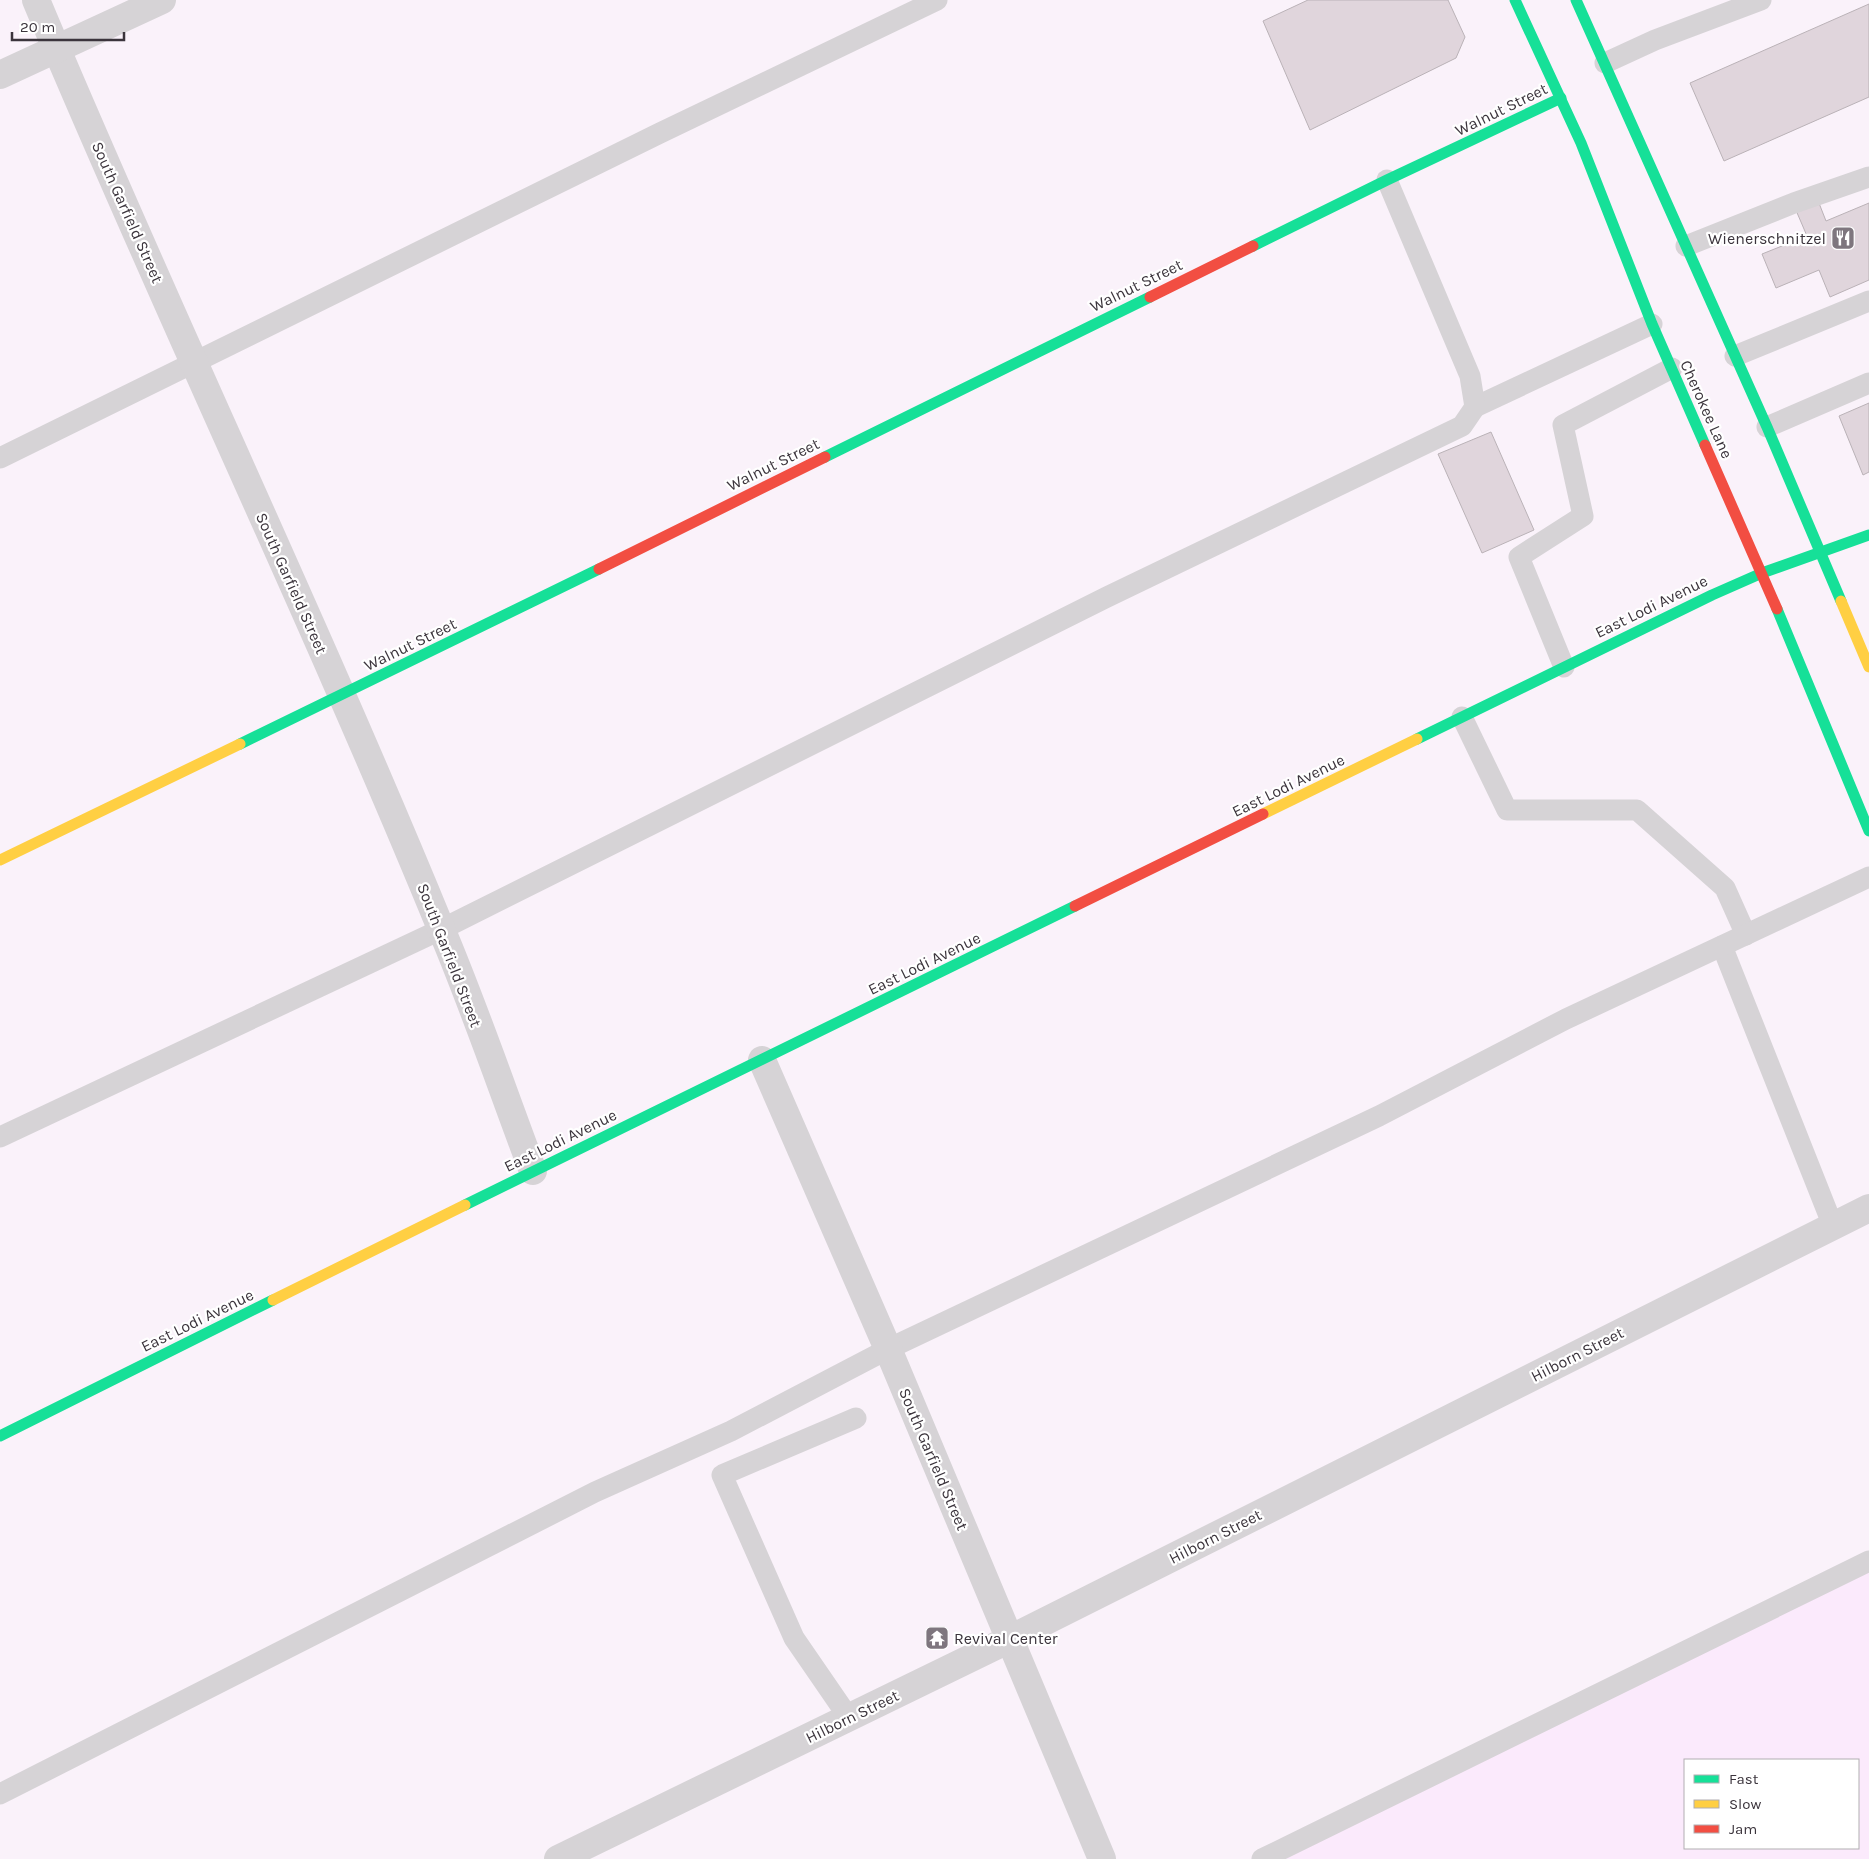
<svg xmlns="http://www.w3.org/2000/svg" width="1869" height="1859" font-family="Karla,sans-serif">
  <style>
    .built { fill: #fbeafc; fill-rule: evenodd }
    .building { fill: #e0d5dc; stroke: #bab2b7 }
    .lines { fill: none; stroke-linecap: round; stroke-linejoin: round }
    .lane { stroke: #d6d3d6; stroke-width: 21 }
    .street { stroke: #d6d3d6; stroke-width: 28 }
    .fast { stroke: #16e098; stroke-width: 11 }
    .slow { stroke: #ffcf43; stroke-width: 11 }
    .jam { stroke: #f24e42; stroke-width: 11 }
    .labels { text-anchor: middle; stroke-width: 4.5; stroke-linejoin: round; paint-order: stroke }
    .street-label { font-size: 16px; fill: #3b343c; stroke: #fff }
    .poi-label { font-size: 16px; fill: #3b343c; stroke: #fff; text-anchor: end }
  </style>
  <rect width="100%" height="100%" fill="#faf2fa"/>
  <path class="built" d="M1869,1566V1859H1284ZM1685,1760H1858V1848H1685Z"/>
  <g class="building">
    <polygon points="1308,0 1448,0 1465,37 1456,58 1310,130 1263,21"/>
    <polygon points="1869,4 1869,97 1724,161 1690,83"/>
    <polygon points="1817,198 1826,221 1869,203 1869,280 1830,297 1819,270 1776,288 1762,254 1807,236 1795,208"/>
    <polygon points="1869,403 1869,472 1863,475 1839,416"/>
    <polygon points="1491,432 1534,530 1482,553 1438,454"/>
  </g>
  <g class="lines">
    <g class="lane">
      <polyline points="1605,63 1655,40 1761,0"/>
      <polyline points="1686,246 1794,203 1869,177"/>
      <polyline points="1735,356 1869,301"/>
      <polyline points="1475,407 1652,324"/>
      <polyline points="1767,427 1869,383"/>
      <polyline points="0,458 660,133 937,0"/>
      <polyline points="1564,667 1519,557 1583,516 1563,425 1672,368"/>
      <polyline points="1462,717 1507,810 1637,810 1725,888 1746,935"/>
      <polyline points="1722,946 1833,1226"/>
      <polyline points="0,1137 442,929 1107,597 1462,426 1475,407 1470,376 1387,180"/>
      <polyline points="849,1718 794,1638 722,1475 856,1418"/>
      <polyline points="0,1794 595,1492 731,1431 888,1349 1379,1116 1566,1019 1869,877"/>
      <polyline points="1262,1859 1869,1561"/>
    </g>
    <g class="street">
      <path d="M36,0C166,311 312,614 440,926C474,1006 502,1089 533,1171"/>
      <polyline points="0,75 162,0"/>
      <polyline points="762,1060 888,1349 1102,1859"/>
      <polyline points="558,1859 1010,1639 1869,1208"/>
    </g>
    <g class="fast">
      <polyline points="1515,0 1581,143 1652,324 1705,445"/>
      <polyline points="1576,0 1767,427 1841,601"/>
      <polyline points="1253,246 1387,180 1561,98"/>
      <polyline points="825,457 1150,297"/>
      <polyline points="1777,609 1869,831"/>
      <polyline points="1417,739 1712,595 1762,573 1869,535"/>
      <polyline points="240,744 599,569"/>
      <polyline points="465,1205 1075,906"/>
      <polyline points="0,1436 273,1300"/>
    </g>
    <g class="slow">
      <polyline points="1841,601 1869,667"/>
      <polyline points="1263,814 1417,739"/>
      <polyline points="0,860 240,744"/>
      <polyline points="273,1300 465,1205"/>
    </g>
    <g class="jam">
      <polyline points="1150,297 1253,246"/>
      <polyline points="1705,445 1777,609"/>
      <polyline points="599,569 825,457"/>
      <polyline points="1075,906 1263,814"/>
    </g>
  </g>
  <defs>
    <g id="restaurant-square" transform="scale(1.25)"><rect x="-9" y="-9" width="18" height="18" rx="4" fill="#7e767e" stroke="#fff"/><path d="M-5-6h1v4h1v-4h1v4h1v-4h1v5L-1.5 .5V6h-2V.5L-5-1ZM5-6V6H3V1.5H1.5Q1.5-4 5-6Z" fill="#fff"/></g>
    <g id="temple-square" transform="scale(1.25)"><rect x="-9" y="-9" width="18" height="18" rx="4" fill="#7e767e" stroke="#fff"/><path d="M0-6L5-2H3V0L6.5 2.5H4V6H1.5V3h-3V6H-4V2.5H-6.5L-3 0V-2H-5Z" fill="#fff"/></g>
  </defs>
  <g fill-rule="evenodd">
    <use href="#restaurant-square" x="1843" y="238"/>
    <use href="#temple-square" x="937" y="1638"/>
  </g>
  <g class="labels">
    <g class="street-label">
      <text transform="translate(1501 109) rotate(-26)" y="6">Walnut Street</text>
      <text transform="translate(128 212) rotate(66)" y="6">South Garfield Street</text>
      <text transform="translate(1136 285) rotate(-26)" y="6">Walnut Street</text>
      <text transform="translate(1707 409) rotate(66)" y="6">Cherokee Lane</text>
      <text transform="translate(773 464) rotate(-26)" y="6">Walnut Street</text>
      <text transform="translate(292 583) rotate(66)" y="6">South Garfield Street</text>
      <text transform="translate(1651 606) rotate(-26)" y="6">East Lodi Avenue</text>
      <text transform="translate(410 644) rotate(-26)" y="6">Walnut Street</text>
      <text transform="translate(1288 785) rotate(-26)" y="6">East Lodi Avenue</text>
      <text transform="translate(450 955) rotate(69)" y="6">South Garfield Street</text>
      <text transform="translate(924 963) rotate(-26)" y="6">East Lodi Avenue</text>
      <text transform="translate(560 1140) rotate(-26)" y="6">East Lodi Avenue</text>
      <text transform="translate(197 1320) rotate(-26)" y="6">East Lodi Avenue</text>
      <text transform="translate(1577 1354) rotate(-27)" y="6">Hilborn Street</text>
      <text transform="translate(934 1459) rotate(67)" y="6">South Garfield Street</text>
      <text transform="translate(1215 1536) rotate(-27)" y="6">Hilborn Street</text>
      <text transform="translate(852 1716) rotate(-26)" y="6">Hilborn Street</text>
    </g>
    <g class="poi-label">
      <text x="1826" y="244">Wienerschnitzel</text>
      <text x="954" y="1644" text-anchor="start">Revival Center</text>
    </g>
  </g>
  <rect x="1684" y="1759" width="175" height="90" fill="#ffffff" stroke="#b1aeb1"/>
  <rect x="1694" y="1775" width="25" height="8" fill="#16e098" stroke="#b1aeb1"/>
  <text x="1729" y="1784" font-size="15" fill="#3b343c">Fast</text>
  <rect x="1694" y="1800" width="25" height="8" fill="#ffcf43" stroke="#b1aeb1"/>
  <text x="1729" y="1809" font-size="15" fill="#3b343c">Slow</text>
  <rect x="1694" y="1825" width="25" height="8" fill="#f24e42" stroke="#b1aeb1"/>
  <text x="1729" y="1834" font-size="15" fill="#3b343c">Jam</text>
  <path d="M12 32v8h112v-8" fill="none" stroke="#3b343c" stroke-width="2.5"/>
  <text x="20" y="32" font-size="15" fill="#3b343c" stroke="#ffffff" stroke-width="4" paint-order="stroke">20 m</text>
</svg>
